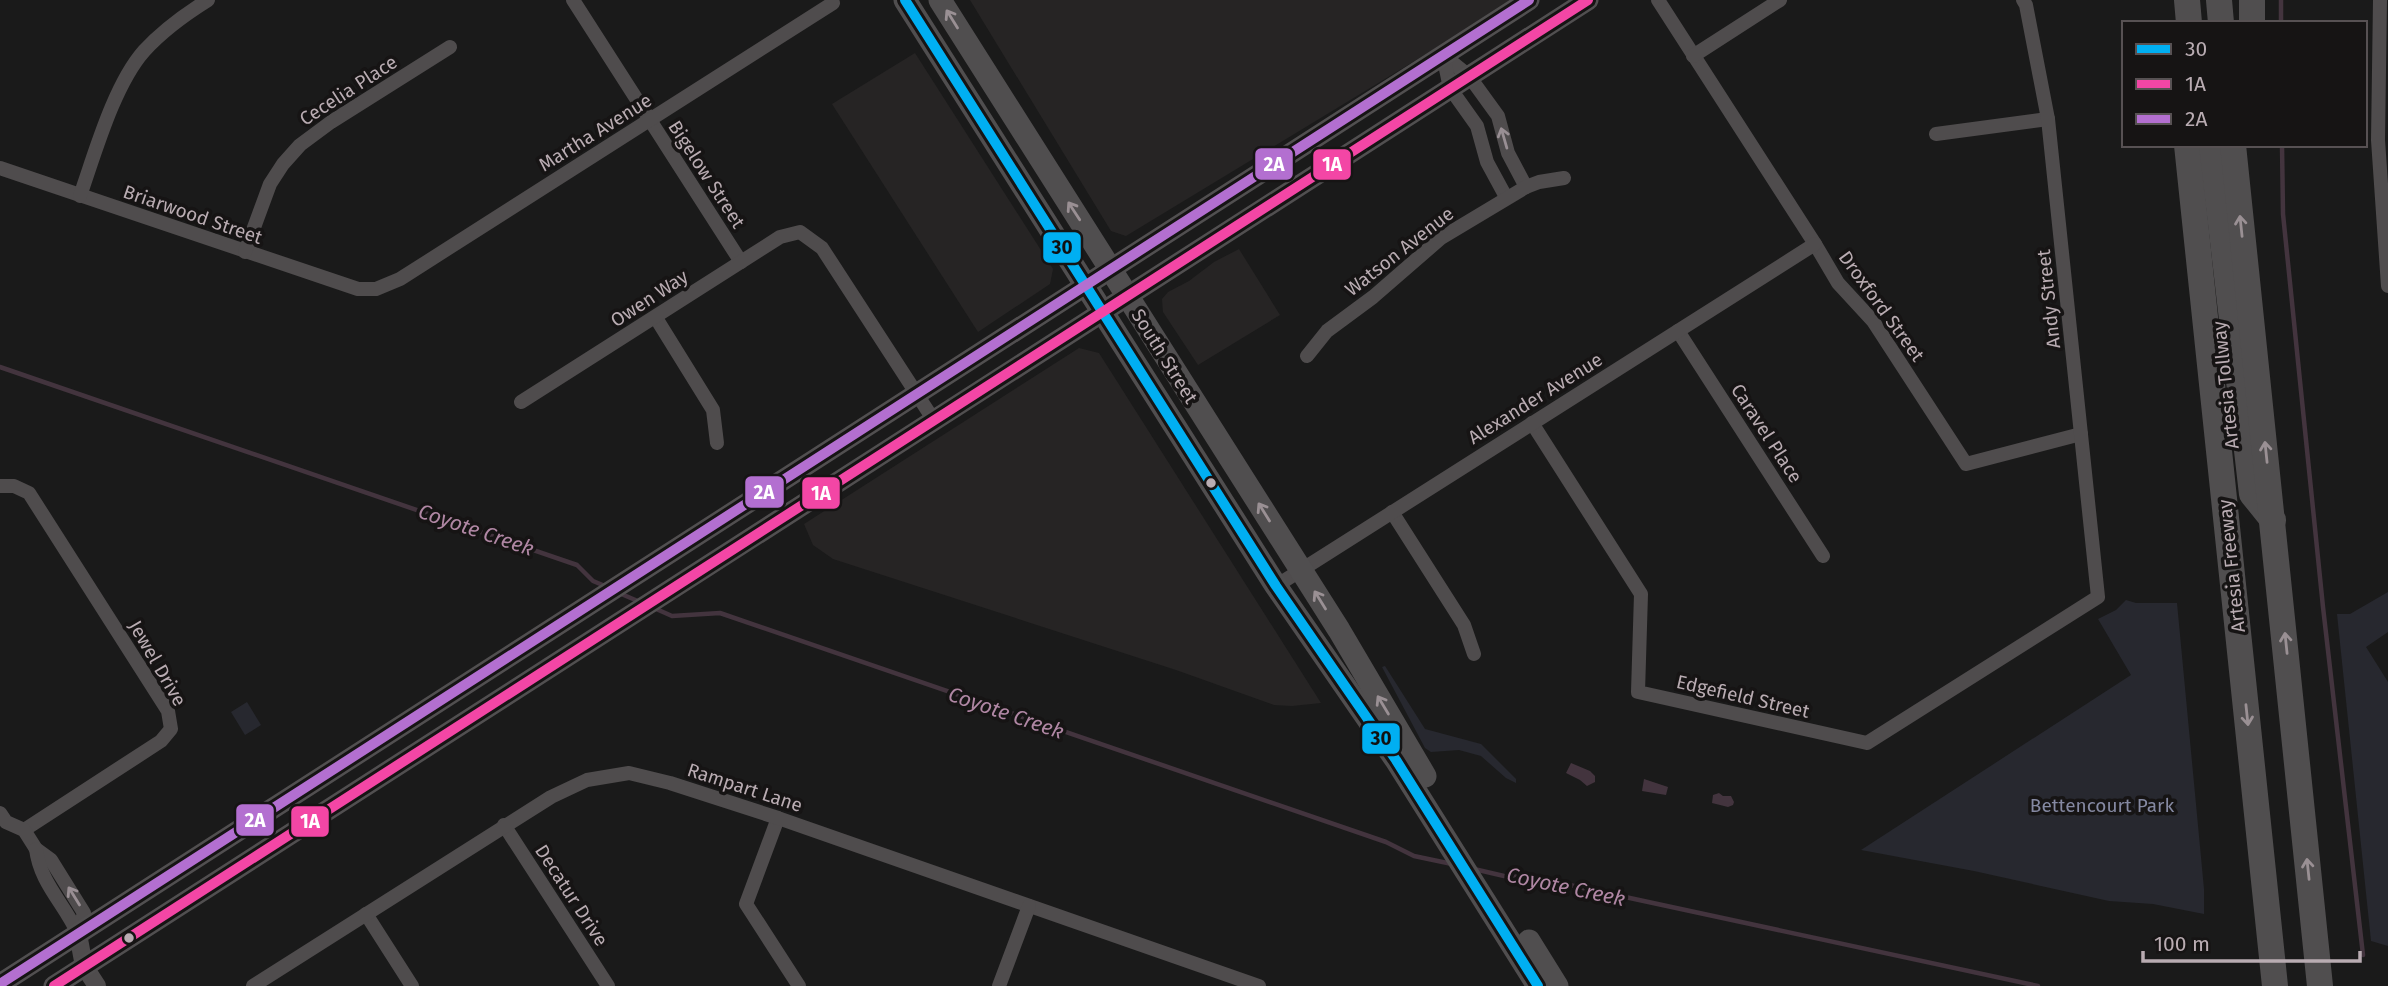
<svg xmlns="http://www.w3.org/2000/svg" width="2388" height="986" font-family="'Fira Sans',sans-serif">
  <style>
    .built { fill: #262424 }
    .green { fill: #27282f }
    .water { fill: #43343e }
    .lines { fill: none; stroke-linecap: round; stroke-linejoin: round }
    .stream { stroke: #43343e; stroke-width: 4.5 }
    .minor { stroke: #4f4c4d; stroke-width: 14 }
    .tertiary { stroke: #4f4c4d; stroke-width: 18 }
    .secondary { stroke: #514f50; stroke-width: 21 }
    .primary { stroke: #504e4f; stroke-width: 23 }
    .motorway { stroke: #504e4f; stroke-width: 26 }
    .bus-1-casing { stroke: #161414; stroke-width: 16 }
    .bus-2-casing { stroke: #161414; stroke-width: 16 }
    .bus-3-casing { stroke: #161414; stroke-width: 16 }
    .bus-1 { stroke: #00aff2; stroke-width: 10 }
    .bus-2 { stroke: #f346a5; stroke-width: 10 }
    .bus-3 { stroke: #b36fd0; stroke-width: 10 }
    .oneway { stroke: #9a9094 }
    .oneway2 { stroke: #998f94 }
    .bus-dot { fill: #b9acb2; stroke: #161414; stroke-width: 2.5 }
    .labels { text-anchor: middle; stroke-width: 7; stroke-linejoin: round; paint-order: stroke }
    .street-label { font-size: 19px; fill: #b9acb2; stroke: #161414 }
    .park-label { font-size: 19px; fill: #8589a2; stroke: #161414 }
    .water-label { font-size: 21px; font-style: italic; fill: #b087a4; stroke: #161414 }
    .line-badge { stroke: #161414; stroke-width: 2.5 }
    .badge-label { font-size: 19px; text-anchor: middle; font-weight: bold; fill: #fff }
    .pale-badge-label { font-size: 19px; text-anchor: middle; font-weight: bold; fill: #111 }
  </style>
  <rect width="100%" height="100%" fill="#1a1a1a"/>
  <g class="built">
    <polygon points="970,0 1515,0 1126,236 1111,231"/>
    <polygon points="915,53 1053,269 1050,284 978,332 832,104"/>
    <polygon points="1239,249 1280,315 1198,365 1163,312 1162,299 1168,292 1189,281 1214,262"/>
    <polygon points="1079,348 1099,353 1321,703 1292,706 1274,705 1176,670 833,559 813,545 804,524"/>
  </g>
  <g class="green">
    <polygon points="2388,592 2388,632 2366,647 2388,682 2388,946 2371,941 2337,614 2350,614"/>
    <polygon points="2126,600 2136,603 2177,603 2204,889 2204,914 2153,904 2109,901 1974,871 1861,850 2131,675 2098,619 2116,610"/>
    <polygon points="1385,666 1425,729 1481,744 1516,779 1516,783 1506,778 1481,756 1459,750 1431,752 1425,748 1382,667"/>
    <polygon points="247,702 261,725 245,735 231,712"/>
  </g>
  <g class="water">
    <polygon points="1571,763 1590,771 1595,776 1595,782 1587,786 1580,780 1566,773"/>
    <polygon points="1644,779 1668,787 1666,795 1642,791"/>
    <polygon points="1719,793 1723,796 1731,796 1734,802 1733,805 1728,807 1712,803 1713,795"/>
  </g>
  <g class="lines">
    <g class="stream">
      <polyline points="2281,23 2281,0"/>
      <polyline points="2282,145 2283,214 2323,607 2363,955"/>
      <polyline points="0,367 577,565 593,581 605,586"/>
      <polyline points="619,593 640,602"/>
      <polyline points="654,608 672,616 720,613 1386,842 1414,856 1452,864"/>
      <polyline points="1474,869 1504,876 1537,878 2038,986"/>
    </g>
    <g class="minor">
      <polyline points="573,0 741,262"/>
      <polyline points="1658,0 1815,244 1838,283 1873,321 1966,464 2081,434"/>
      <polyline points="2380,0 2378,140 2388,286"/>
      <polyline points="1443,55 1469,76 1498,116 1508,153 1526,187"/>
      <polyline points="1443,55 1450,88 1477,126 1487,162 1506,197"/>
      <polyline points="1693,56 1780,0"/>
      <polyline points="1936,134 2048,119"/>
      <polyline points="0,168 358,289 376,289 400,279 833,3"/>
      <path d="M80,196C95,153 114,85 144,51C163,30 184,15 208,0"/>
      <polyline points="245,252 270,184 283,164 300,145 331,122 450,47"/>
      <polyline points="656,318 713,410 717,443"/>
      <polyline points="1678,331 1823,556"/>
      <polyline points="1307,356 1327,331 1373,297 1441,238 1526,187 1539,182 1564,178"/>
      <polyline points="521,402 780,237 800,232 822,248 933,419"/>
      <polyline points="1532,423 1641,594 1638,692 1867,743 2098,597 2048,119 2026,5 2023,0"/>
      <polyline points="0,486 14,486 29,493 168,711 171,729 161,741 24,830"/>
      <polyline points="1392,512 1464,625 1474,654"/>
      <polyline points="1276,586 1815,244"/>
      <polyline points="0,813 6,822 24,830 36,849 51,860 84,913 78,934"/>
      <polyline points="778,818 746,904 799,986"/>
      <polyline points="504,825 608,986"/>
      <path d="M36,849C40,883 64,903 78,934"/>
      <polyline points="366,914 412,986"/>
      <polyline points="253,986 551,797 587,780 629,773 670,783 778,818 1259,986"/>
      <polyline points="999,986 1029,906"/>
    </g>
    <polyline class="tertiary" points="78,934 84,966 97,986"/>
    <g class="secondary">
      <polyline points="0,984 1529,0"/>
      <polyline points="54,986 1588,0"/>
    </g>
    <g class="primary">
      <polyline points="905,0 1276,586 1396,760 1538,986"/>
      <polyline points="940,0 1339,630 1425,776"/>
      <polyline points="1529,941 1557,986"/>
    </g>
    <g class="motorway">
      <polyline points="2187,0 2189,23"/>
      <polyline points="2219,0 2221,23"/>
      <polyline points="2252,23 2252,0"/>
      <polyline points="2187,145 2275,986"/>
      <polyline points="2212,145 2252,494 2273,520"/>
      <polyline points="2233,145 2320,986"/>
    </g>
    <g class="bus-1-casing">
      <polyline id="bus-1" points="905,0 1276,586 1396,760 1538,986"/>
    </g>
    <g class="bus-2-casing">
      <polyline id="bus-2" points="54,986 1588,0"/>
    </g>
    <g class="bus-3-casing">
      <polyline id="bus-3" points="0,984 1529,0"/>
    </g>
    <use href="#bus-1" class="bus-1"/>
    <use href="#bus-2" class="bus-2"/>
    <use href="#bus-3" class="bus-3"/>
  </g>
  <defs><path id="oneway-shaft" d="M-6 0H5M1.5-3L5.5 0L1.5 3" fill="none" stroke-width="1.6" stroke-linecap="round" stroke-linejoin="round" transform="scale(1.75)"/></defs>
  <g class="oneway">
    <use href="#oneway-shaft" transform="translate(952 19) rotate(-122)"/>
    <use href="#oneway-shaft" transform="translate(1074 211) rotate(-123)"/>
    <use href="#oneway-shaft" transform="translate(2241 226) rotate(-96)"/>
    <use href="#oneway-shaft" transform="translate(2266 452) rotate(-96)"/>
    <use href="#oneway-shaft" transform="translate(1264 512) rotate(-122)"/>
    <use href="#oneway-shaft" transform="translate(1320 600) rotate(-122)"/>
    <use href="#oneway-shaft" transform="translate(2286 643) rotate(-96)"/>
    <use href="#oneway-shaft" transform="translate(1383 705) rotate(-121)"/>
    <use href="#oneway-shaft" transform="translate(2247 715) rotate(84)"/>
    <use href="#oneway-shaft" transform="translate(2308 869) rotate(-96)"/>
  </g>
  <g class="oneway2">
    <use href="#oneway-shaft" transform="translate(1504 138) rotate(-106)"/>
    <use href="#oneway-shaft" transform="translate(74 896) rotate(-122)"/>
  </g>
  <g class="bus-dot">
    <circle cx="1211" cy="483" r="6"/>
    <circle cx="129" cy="938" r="6"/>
  </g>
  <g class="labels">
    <g class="street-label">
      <text transform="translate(348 90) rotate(-33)" y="7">Cecelia Place</text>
      <text transform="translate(595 132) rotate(-32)" y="7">Martha Avenue</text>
      <text transform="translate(707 174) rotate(57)" y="7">Bigelow Street</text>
      <text transform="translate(193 214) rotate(19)" y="7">Briarwood Street</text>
      <text transform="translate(1399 251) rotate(-38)" y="7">Watson Avenue</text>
      <text transform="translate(649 298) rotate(-33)" y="7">Owen Way</text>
      <text transform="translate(2048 299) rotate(-96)" y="7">Andy Street</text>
      <text transform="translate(1882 306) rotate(54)" y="7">Droxford Street</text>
      <text transform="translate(1165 356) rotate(58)" y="7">South Street</text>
      <text transform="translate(2225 385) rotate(-96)" y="7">Artesia Tollway</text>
      <text transform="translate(1535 398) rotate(-32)" y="7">Alexander Avenue</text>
      <text transform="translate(1767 433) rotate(57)" y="7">Caravel Place</text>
      <text transform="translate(2231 566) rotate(-96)" y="7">Artesia Freeway</text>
      <text transform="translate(158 663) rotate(60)" y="7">Jewel Drive</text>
      <text transform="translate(1743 696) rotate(13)" y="7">Edgefield Street</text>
      <text transform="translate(745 787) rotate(18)" y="7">Rampart Lane</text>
      <text transform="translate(572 895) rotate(57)" y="7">Decatur Drive</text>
    </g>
    <g class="park-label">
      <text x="2102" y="812">Bettencourt Park</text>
    </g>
    <g class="water-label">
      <text transform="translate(476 530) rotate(19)" y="7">Coyote Creek</text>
      <text transform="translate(1006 713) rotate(19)" y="7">Coyote Creek</text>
      <text transform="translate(1566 887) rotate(12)" y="7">Coyote Creek</text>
    </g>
  </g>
  <g class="line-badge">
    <rect x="1254" y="147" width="40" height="34" rx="7" fill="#b36fd0"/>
    <rect x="1312" y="148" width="40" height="33" rx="7" fill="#f346a5"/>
    <rect x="1042" y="231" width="40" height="33" rx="7" fill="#00aff2"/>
    <rect x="744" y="475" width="41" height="34" rx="7" fill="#b36fd0"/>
    <rect x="801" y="476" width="40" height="34" rx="7" fill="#f346a5"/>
    <rect x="1361" y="722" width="40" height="33" rx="7" fill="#00aff2"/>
    <rect x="235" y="803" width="40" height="34" rx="7" fill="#b36fd0"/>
    <rect x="290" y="805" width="40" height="33" rx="7" fill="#f346a5"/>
  </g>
  <g class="badge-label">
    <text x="1274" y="171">2A</text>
    <text x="1332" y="171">1A</text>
    <text x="764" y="499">2A</text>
    <text x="821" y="500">1A</text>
    <text x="255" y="827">2A</text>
    <text x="310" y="828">1A</text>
  </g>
  <g class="pale-badge-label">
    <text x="1062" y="254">30</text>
    <text x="1381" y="745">30</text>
  </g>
  <rect x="2122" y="21" width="245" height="126" fill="#161414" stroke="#575153" stroke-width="2"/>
  <rect x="2136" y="44" width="35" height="10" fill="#00aff2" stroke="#575153" stroke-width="2"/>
  <text x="2185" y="56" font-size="21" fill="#b9acb2">30</text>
  <rect x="2136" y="79" width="35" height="10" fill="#f346a5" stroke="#575153" stroke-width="2"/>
  <text x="2185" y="91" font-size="21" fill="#b9acb2">1A</text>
  <rect x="2136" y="114" width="35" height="10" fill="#b36fd0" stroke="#575153" stroke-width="2"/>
  <text x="2185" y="126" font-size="21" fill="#b9acb2">2A</text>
  <path d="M2143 951v10h217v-10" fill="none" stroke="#b9acb2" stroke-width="3.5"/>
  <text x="2154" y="951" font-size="21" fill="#b9acb2" stroke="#161414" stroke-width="5" paint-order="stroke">100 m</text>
</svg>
